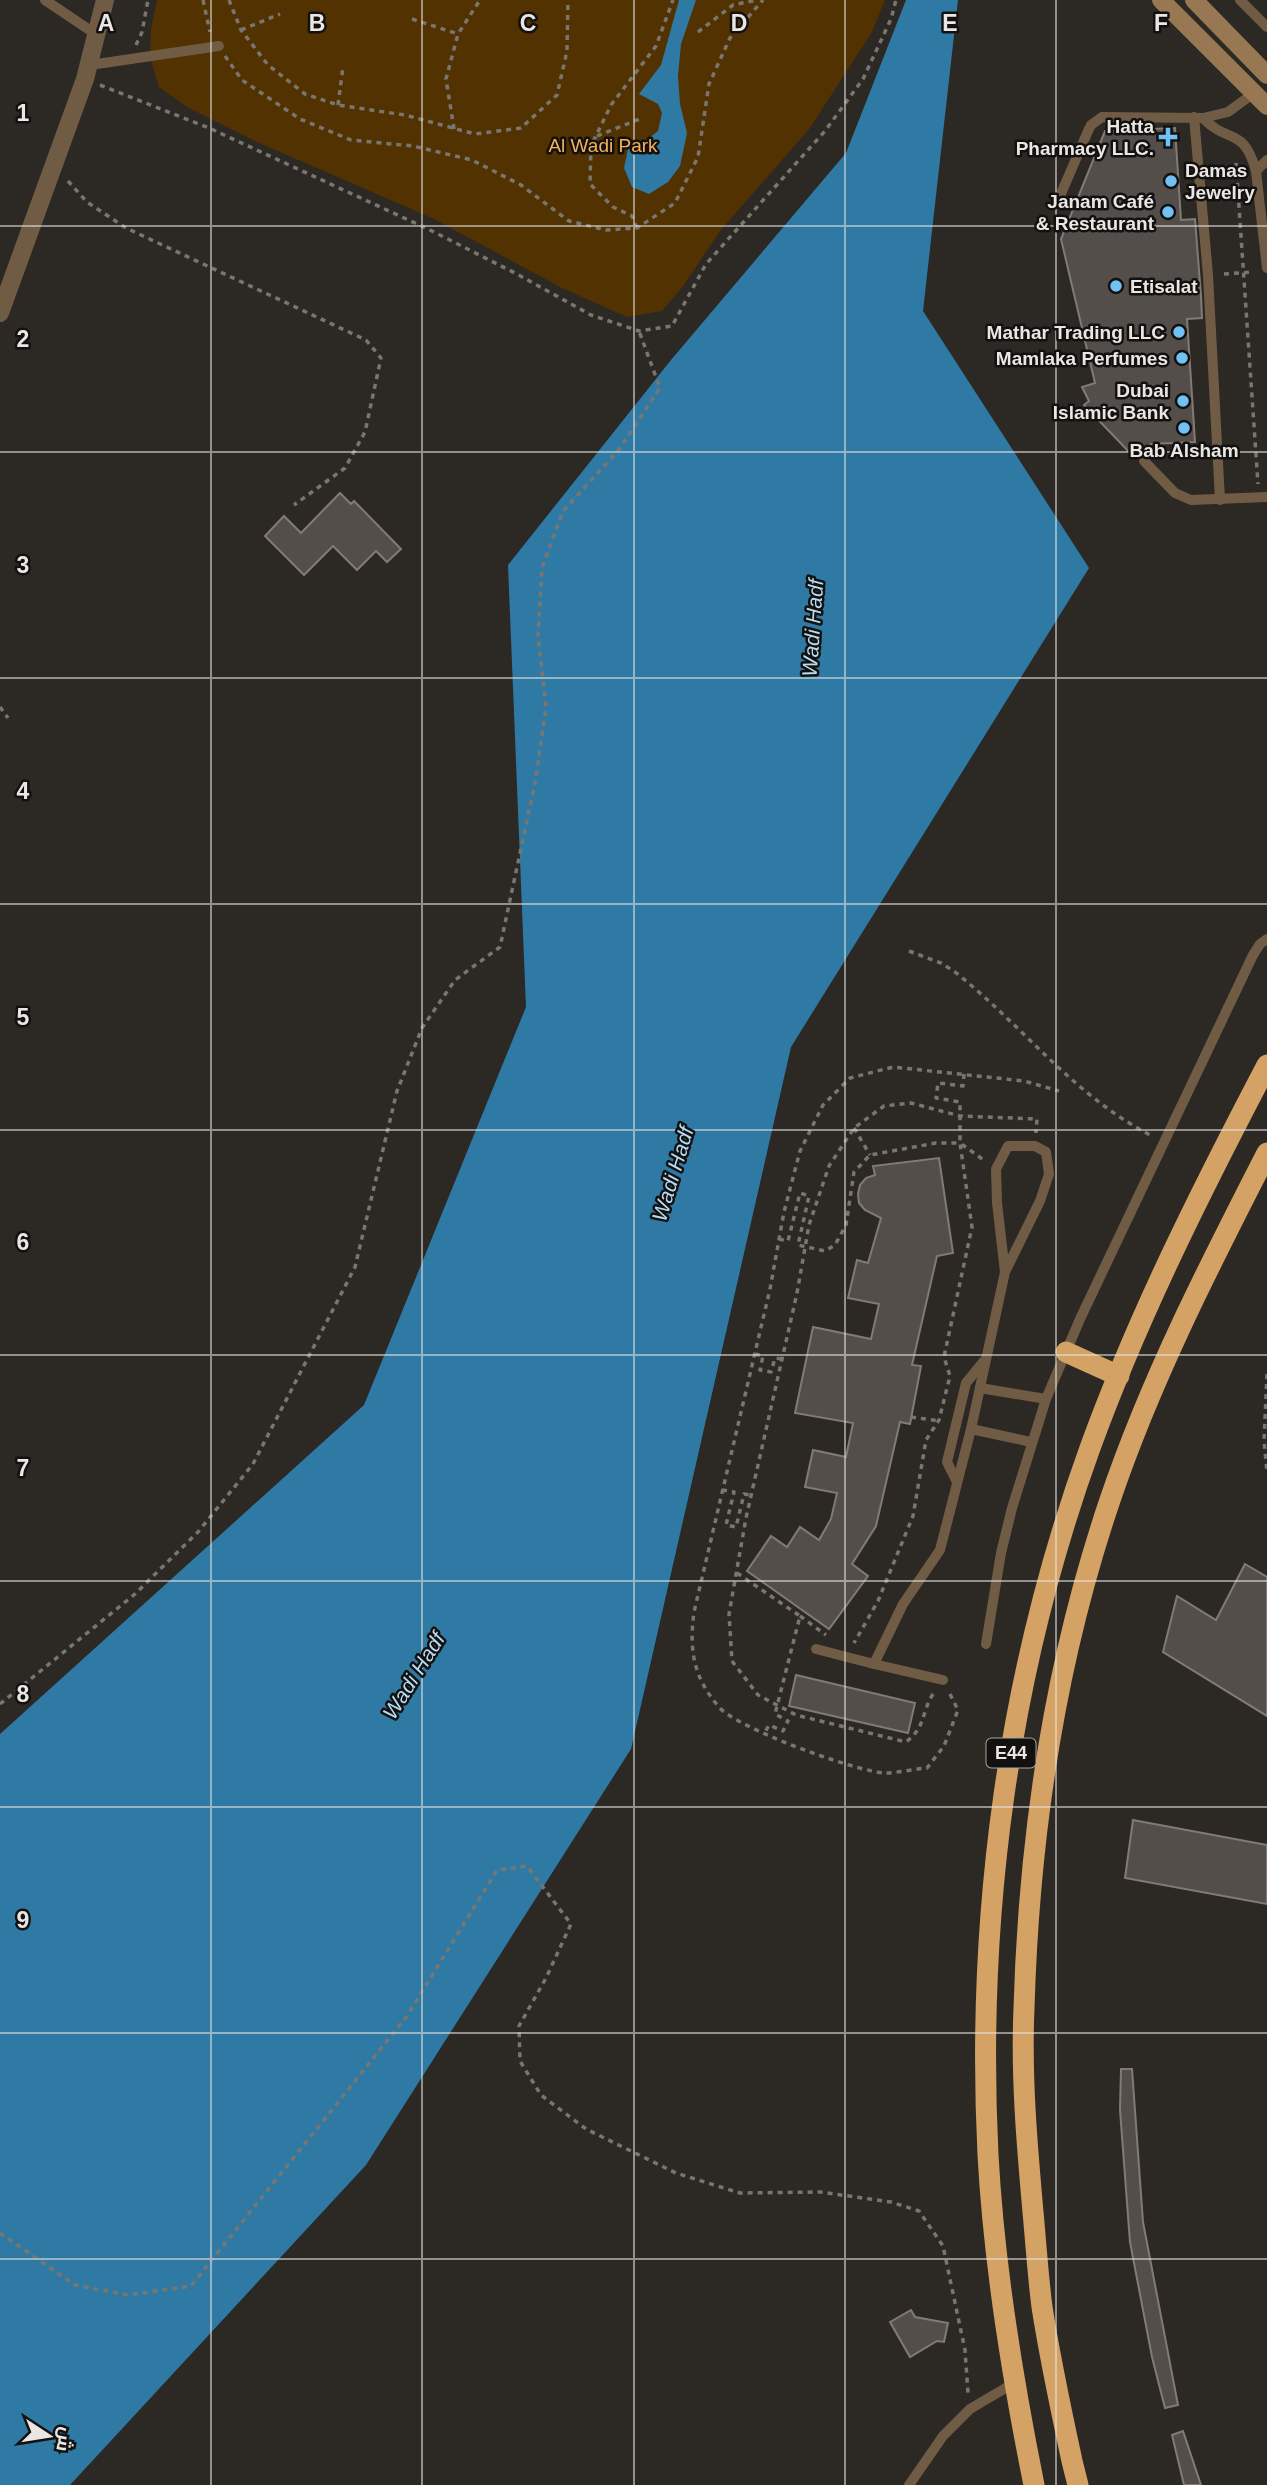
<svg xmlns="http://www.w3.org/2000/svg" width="1267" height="2485" font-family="Arial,Cairo,sans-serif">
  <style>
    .green { fill: #523200 }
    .water { fill: #2f7aa5 }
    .building { fill: #534e4a; stroke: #807b76; stroke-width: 2 }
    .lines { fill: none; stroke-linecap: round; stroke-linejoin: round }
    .path { stroke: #797672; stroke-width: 3.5; stroke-dasharray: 5 5; stroke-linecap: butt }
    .lane { stroke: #705c44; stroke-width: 10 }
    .street { stroke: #705c44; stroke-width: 18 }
    .secondary { stroke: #987852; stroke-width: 18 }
    .highway { stroke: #d3a264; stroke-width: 21 }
    .grid { fill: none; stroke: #e9e6e3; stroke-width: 2; stroke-opacity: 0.55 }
    .poi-dot { fill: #70c2f4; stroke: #13110f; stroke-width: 2.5 }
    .labels { text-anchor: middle; stroke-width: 5; stroke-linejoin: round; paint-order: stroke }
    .shield { fill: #13110f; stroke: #a9a6a3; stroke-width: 2 }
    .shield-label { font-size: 18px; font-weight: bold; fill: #e9e6e3 }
    .poi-label { font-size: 19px; font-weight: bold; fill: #e9e6e3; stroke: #13110f; text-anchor: end }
    .park-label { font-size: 19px; fill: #f4b25b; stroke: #13110f }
    .water-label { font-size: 21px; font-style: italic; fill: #b7dcf4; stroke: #13110f }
    .grid-label { font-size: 23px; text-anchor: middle; font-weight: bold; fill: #e9e6e3; stroke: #13110f; stroke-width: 5; stroke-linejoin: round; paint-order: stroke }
  </style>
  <rect width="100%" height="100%" fill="#2c2824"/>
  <polygon class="green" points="157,0 885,0 872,32 810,128 720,231 684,285 662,311 627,317 562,288 434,219 257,142 187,107 159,87 150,58 151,29"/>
  <g class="water">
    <polygon points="679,0 696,0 681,44 678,76 680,104 687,133 680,166 668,182 649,194 632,187 624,168 628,149 643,143 658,131 662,113 658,104 639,94 661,65"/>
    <polygon points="906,0 958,0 923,311 1089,568 791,1047 631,1749 366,2165 70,2485 0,2485 0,1734 364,1405 526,1007 508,565 671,360 846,153"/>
  </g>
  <g class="building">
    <polygon points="1175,128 1181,220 1195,219 1201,296 1202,318 1187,319 1195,442 1151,444 1132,455 1084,405 1089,401 1082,387 1095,383 1061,239 1105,131"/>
    <polygon points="340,493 351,504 354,501 401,549 387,562 376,551 357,570 333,546 304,575 265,536 284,516 301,533"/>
    <polygon points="939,1158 953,1253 937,1256 912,1365 921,1366 910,1424 900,1422 876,1526 852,1564 868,1576 829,1629 747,1571 771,1536 787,1547 800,1527 819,1540 831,1519 837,1493 805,1487 813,1450 846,1457 853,1423 795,1413 813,1327 871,1339 879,1304 848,1298 857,1260 868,1263 881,1218 865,1210 859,1203 858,1194 860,1185 866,1178 875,1175 873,1166"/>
    <polygon points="1245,1564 1267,1577 1267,1716 1163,1652 1177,1596 1216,1620"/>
    <polygon points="796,1675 915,1703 908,1733 789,1706"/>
    <polygon points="1133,1820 1267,1845 1267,1904 1125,1878"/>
    <polygon points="1121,2069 1132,2069 1143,2222 1178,2405 1165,2408 1152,2357 1130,2242 1120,2110"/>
    <polygon points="911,2310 915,2317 948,2323 944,2342 937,2341 910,2357 890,2322"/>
    <polygon points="1183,2431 1201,2485 1184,2485 1172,2435"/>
  </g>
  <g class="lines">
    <g class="path">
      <polyline points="203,0 210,32"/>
      <polyline points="229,0 241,30 268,65 305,94 338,105 405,115 475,134 521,128 557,95 567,51 568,0"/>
      <polyline points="412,19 458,34"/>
      <polyline points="241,30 280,14"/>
      <polyline points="698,32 733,5 757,0"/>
      <polyline points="136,45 142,32 148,0"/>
      <polyline points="225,56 242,80 300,119 351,140 413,146 472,160 521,185 569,221 606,230 637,228 675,203 698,157 709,84 730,38 763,0"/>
      <polyline points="100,85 209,128 428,229 515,273 591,315 639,331 672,326 706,264 825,131 863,79 891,19 896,0"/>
      <polyline points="338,105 343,67"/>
      <polyline points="454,129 446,79 458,34 480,0"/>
      <polyline points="597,136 642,118"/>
      <polyline points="1236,163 1258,484"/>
      <polyline points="68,181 87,202 126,228 366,340 381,358 365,432 345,468 294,505"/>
      <polyline points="637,228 632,216 613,207 590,184 591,146 611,105 656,46 673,0"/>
      <polyline points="1224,274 1254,272"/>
      <polyline points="0,707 8,718"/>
      <path d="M909,951L941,963L955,972C1023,1026 1072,1094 1150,1135"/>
      <polyline points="964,1074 963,1086 938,1083 936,1098 960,1102 960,1143 985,1161"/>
      <polyline points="854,1128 870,1155"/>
      <polyline points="779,1239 788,1241 800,1193 809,1196 798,1245 825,1251 835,1245 846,1225 854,1172 870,1155 936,1143 960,1143 972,1227 944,1357 950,1376 939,1420 926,1440 913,1516 878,1601 854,1643"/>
      <polyline points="755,1354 763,1356 760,1370 771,1372 775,1358 782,1359"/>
      <polyline points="1267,1374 1264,1441 1267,1472"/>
      <polyline points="911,1417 940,1421"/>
      <polyline points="722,1490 734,1492 726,1525 736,1527 744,1494 751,1495"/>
      <polyline points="737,1573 800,1616 775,1714 788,1721 783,1731 769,1725 764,1734"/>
      <polyline points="800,1616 826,1635"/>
      <path d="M933,1694C921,1713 926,1727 906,1742L796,1715L758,1695L732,1661L729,1614L746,1518L797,1293L809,1225L829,1166L854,1128L884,1106L911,1103L960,1116L1037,1119L1036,1133"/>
      <path d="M950,1694L958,1710L944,1746L927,1768C913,1769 898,1773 884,1773C855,1771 736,1728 719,1707C693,1677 689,1650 694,1612L770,1289L784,1212L800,1151L823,1105L850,1078L893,1067L1024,1081L1059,1091"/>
      <polyline points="0,1704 135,1594 198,1532 253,1464 355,1267 397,1091 422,1028 455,980 500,947 536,778 546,707 538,636 542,568 563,511 618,451 660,388 639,331"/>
      <polyline points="0,2233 75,2285 128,2295 191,2286 407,2016 497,1870 527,1866 571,1924 546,1978 519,2026 520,2061 541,2095 586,2129 676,2173 740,2193 820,2192 891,2202 919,2211 943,2246 965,2350 968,2393"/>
    </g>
    <g class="lane">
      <polyline points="45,0 97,35"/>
      <polyline points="1240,0 1267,27"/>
      <polyline points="90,65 219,46"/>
      <polyline points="1194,117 1208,275 1220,500"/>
      <path d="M1203,118C1228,145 1243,125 1256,171L1267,268"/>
      <polyline points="1256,171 1267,160"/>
      <polyline points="1060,196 1088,131 1091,125 1102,117 1203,118 1228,112 1254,93"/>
      <polyline points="1144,461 1175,493 1191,500 1267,497"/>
      <polyline points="980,1388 1046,1399"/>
      <polyline points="971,1429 1031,1442"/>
      <polyline points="957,1482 947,1462 966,1383 984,1361"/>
      <polyline points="986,1644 1001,1553 1012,1508 1046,1399 1080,1319 1253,955 1260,944 1267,939"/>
      <polyline points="816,1649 874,1664"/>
      <polyline points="943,1680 874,1664 903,1604 940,1550 971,1429 1005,1272 1040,1201 1049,1174 1046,1152 1035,1146 1008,1146 996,1169 997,1203 1005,1272"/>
      <polyline points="909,2485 943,2436 970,2409 1014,2383"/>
    </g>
    <polyline class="street" points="0,313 85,79 105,0"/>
    <g class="secondary">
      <polyline points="1161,0 1267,106"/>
      <polyline points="1194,0 1267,75"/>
    </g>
    <g class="highway">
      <polyline points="1066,1352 1119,1376"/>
      <path d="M1034,2485C1012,2376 994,2266 988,2155C976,1916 1008,1674 1090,1448C1138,1316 1202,1189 1267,1065"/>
      <path d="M1078,2485L1072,2461C1061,2410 1050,2359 1042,2307C1038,2276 1036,2244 1033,2212C1027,2145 1021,2076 1024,2008C1029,1837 1055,1662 1110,1500C1151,1379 1209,1266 1267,1153"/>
    </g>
  </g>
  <path class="grid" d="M211,0V2485M422,0V2485M634,0V2485M845,0V2485M1056,0V2485M0,226H1267M0,452H1267M0,678H1267M0,904H1267M0,1130H1267M0,1355H1267M0,1581H1267M0,1807H1267M0,2033H1267M0,2259H1267"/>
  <g class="poi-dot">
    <path d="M1164.5 126.5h7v7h7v7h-7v7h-7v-7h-7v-7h7z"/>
    <circle cx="1171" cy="181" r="7"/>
    <circle cx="1168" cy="212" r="7"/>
    <circle cx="1116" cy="286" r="7"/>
    <circle cx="1179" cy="332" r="7"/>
    <circle cx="1182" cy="358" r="7"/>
    <circle cx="1183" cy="401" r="7"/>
    <circle cx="1184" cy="428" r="7"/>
  </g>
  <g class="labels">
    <rect class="shield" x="986.5" y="1738.5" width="49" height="29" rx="5"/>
    <g class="shield-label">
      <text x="1011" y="1759">E44</text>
    </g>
    <g class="poi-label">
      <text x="1154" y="133">Hatta<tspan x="1154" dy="22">Pharmacy LLC.</tspan></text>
      <text x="1185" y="177" text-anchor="start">Damas<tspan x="1185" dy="22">Jewelry</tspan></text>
      <text x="1154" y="208">Janam Café<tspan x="1154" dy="22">&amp; Restaurant</tspan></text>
      <text x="1130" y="293" text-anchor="start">Etisalat</text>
      <text x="1165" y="339">Mathar Trading LLC</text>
      <text x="1168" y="365">Mamlaka Perfumes</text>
      <text x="1169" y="397">Dubai<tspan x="1169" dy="22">Islamic Bank</tspan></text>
      <text x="1184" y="457" text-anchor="middle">Bab Alsham</text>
    </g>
    <g class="park-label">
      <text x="603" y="152">Al Wadi Park</text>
    </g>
    <g class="water-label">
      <text transform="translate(813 628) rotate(-86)" y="7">Wadi Hadf</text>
      <text transform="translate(673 1174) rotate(-73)" y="7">Wadi Hadf</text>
      <text transform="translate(414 1676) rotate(-58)" y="7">Wadi Hadf</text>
    </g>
  </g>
  <g class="grid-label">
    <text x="106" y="31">A</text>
    <text x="317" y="31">B</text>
    <text x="528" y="31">C</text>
    <text x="739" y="31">D</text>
    <text x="950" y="31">E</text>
    <text x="1161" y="31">F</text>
    <text x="23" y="121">1</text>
    <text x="23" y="347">2</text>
    <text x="23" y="573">3</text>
    <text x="23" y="799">4</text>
    <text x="23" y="1025">5</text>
    <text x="23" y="1250">6</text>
    <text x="23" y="1476">7</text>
    <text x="23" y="1702">8</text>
    <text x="23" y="1928">9</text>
  </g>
  <g transform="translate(49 2436) rotate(102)" stroke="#13110f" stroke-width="5" paint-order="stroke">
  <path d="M0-5L12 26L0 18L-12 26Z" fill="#e9e6e3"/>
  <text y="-10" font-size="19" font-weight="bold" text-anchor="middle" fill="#e9e6e3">ش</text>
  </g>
</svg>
